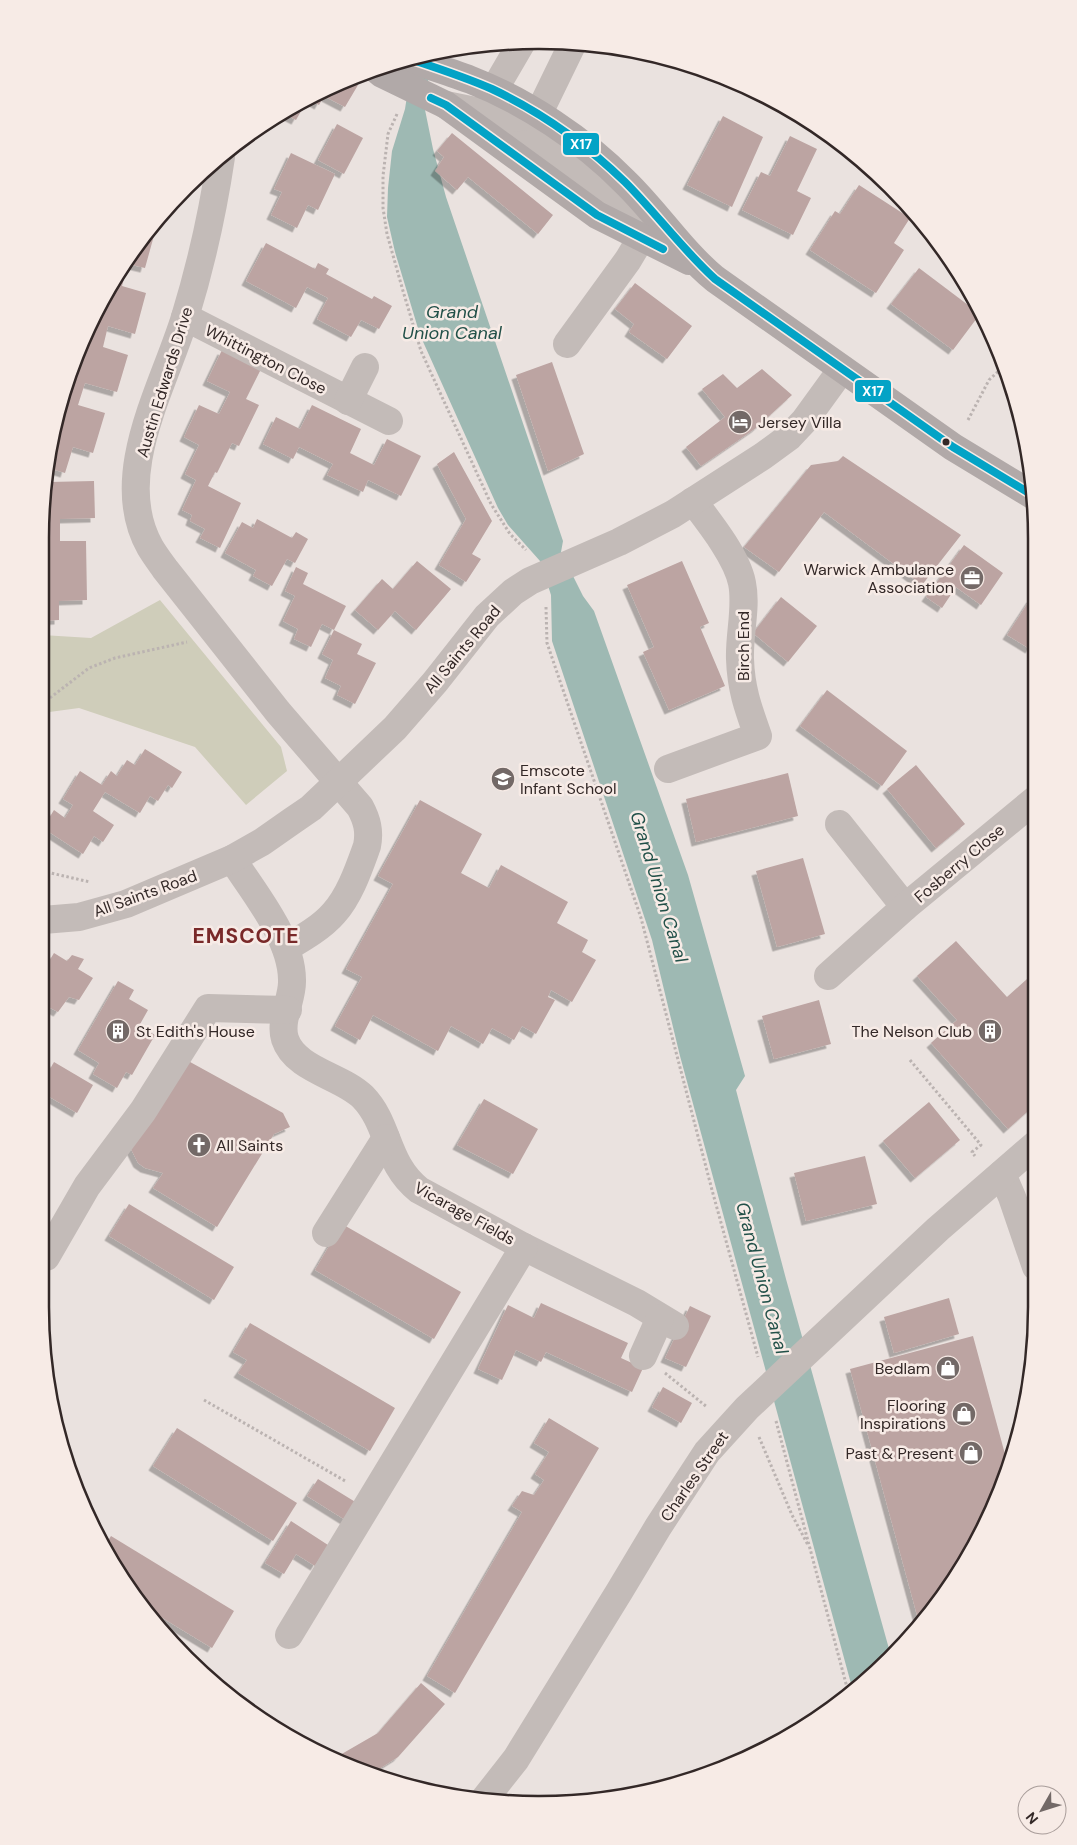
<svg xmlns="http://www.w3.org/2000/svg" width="1077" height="1845" font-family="'DM Sans',sans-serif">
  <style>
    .green { fill: #cfcdba }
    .water { fill: #9eb9b3 }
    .building { fill: #bca4a2; filter: url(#shadow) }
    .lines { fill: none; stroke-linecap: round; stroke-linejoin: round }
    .path { stroke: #bbb3b1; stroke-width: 3; stroke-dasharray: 2.5 2.5; stroke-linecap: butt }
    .minor { stroke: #c3bbb8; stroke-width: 28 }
    .major { stroke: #b1a9a8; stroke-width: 28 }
    .bus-1-casing { stroke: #f7ebe6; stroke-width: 11 }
    .bus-1 { stroke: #03a3c6; stroke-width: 8 }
    .bus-dot { fill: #332827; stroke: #f7ebe6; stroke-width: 2 }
    .labels { text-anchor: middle; stroke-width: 5; stroke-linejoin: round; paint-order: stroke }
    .street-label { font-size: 16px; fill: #332827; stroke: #f7ebe6 }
    .poi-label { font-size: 16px; fill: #332827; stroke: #f7ebe6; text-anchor: end }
    .water-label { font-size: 18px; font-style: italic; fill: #215048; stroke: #f7ebe6 }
    .district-label { font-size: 21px; font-weight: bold; letter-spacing: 1px; fill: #792929; stroke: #f7ebe6 }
    .rim { fill: none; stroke: #332827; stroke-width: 2.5 }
    .line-badge { stroke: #f7ebe6; stroke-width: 2 }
    .badge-label { font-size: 14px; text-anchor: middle; font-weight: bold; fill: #fff }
  </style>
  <defs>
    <filter id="shadow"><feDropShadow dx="-4.5" dy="4.5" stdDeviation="0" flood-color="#0004"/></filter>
  </defs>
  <rect width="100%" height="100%" fill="#eae2df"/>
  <polygon class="green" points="160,600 281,747 287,771 246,805 195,747 79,708 42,713 42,635 91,638"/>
  <polygon class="water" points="436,51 423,100 433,149 446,197 563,541 561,552 583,596 594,611 688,875 745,1076 736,1090 786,1279 891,1656 853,1691 680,1056 652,940 552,641 551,595 540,561 508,525 498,508 420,335 395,252 387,217 388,188 392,151 405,109 413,58"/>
  <g class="building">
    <polygon points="346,79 358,85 345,107 324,96 319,105 308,99"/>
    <polygon points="308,99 296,120 282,113 289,109"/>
    <polygon points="723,116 763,137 732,207 687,185"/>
    <polygon points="337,124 363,138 344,174 318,160"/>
    <polygon points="452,133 553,215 538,234 468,177 457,190 435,171 444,157 437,151"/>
    <polygon points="790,136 817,149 797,191 811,198 793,235 742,210 761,172 770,176"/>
    <polygon points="291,153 335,174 318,210 308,205 297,228 271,215 282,192 274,189"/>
    <polygon points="859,185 910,218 894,243 904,250 876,293 810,250 835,211 840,214"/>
    <polygon points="150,230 155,232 145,268 128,264 122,286 146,293 135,334 108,326 103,347 128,355 117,392 85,383 78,405 105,413 93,453 73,447 65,473 49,468 66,379 75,380 80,364 74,362 124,262"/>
    <polygon points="266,243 315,269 318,263 329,269 326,274 372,299 374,296 392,306 379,329 361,320 351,337 317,319 328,298 307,287 296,308 246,281"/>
    <polygon points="919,268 980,314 953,350 891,304"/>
    <polygon points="635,283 692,326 667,359 629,332 634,324 615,309"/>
    <polygon points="222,350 261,369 246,399 259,405 239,446 232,443 217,473 215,472 208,486 241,503 220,548 200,538 205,529 190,521 192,515 182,510 196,480 185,474 199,445 184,437 199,405 219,414 230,392 207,381"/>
    <polygon points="552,362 584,454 548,471 516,375"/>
    <polygon points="762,369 792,395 756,428 701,466 686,447 725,417 702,389 723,374 737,388"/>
    <polygon points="312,405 361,429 350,453 374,465 387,439 421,456 401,496 368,480 363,492 327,475 333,464 299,447 293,459 263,444 276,417 300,429"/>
    <polygon points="454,452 492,521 472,554 481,559 466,582 439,565 466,519 437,464"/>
    <polygon points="843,456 961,535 922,585 824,512 779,572 744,547 811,465 838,461"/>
    <polygon points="94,481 95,518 60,519 60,541 86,541 87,600 59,601 59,620 42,621 41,519 50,518 49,482"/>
    <polygon points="257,519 292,538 296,532 308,539 295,563 287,559 272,586 253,576 256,570 225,553 242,522 253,528"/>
    <polygon points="964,545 1003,573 981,605 956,587 942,608 926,597"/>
    <polygon points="417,561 451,589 416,630 395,611 378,630 355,610 382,579 393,589"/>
    <polygon points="682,561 709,623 700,627 725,686 669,710 643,652 654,647 627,585"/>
    <polygon points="296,567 308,573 303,584 346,606 334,630 322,624 311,647 294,639 298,629 283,621 295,596 285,591"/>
    <polygon points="781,597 817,626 788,662 753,633"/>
    <polygon points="1031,598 1036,601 1036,643 1034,642 1030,649 1007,635"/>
    <polygon points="334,630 362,644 357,654 376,663 355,704 337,695 341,686 325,678 333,660 322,654"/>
    <polygon points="827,690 907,751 882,786 800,726"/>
    <polygon points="145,749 182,772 172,788 168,785 158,801 150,796 140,813 105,792 93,811 114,825 103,842 94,836 83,854 43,828 54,810 65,818 73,805 63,799 80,771 102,785 111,771 117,776 127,760 135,765"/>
    <polygon points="916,765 965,824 936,848 887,789"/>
    <polygon points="788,773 798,816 696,842 686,799"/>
    <polygon points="420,800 482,834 461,873 489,888 501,865 568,902 557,923 588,940 582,952 596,960 572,1002 551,990 548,997 555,1000 536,1034 522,1026 514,1040 492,1028 483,1044 451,1026 438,1051 373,1015 360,1040 335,1026 362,977 346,969 393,884 378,876"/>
    <polygon points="803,858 825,934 777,947 756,871"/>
    <polygon points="956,941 1007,997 1036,971 1036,1104 1008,1129 931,1043 957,1020 917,976"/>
    <polygon points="54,953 67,961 72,955 84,959 78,969 93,978 79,1000 69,997 58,1012 43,1004 43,971"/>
    <polygon points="118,981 134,990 129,999 148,1010 139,1026 155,1035 132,1075 126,1072 117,1088 93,1074 99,1063 78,1050"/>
    <polygon points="819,1000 831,1044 774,1059 762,1016"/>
    <polygon points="181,1057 283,1113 290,1127 274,1134 217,1227 153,1188 163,1173 145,1168 138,1163 131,1149"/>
    <polygon points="54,1062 93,1085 77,1113 43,1093 43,1081"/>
    <polygon points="484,1099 538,1129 513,1174 457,1145"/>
    <polygon points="929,1102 960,1140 915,1178 883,1141"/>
    <polygon points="865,1156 877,1204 806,1221 794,1173"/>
    <polygon points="129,1204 234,1267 214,1300 109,1236"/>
    <polygon points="342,1224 461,1292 434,1339 315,1270"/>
    <polygon points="44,1270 48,1272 44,1283"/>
    <polygon points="949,1298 959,1334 894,1353 884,1317"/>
    <polygon points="541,1303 628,1343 621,1358 643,1368 632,1392 546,1352 541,1362 516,1350 502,1380 478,1369 508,1305 534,1318"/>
    <polygon points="690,1306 711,1316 686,1367 665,1358"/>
    <polygon points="250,1323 395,1408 370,1451 238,1373 247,1360 233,1352"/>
    <polygon points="973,1336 1009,1469 953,1583 920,1626 850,1369"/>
    <polygon points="663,1387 692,1403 681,1423 652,1407"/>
    <polygon points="549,1418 599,1448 455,1693 427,1676 522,1512 512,1506 522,1491 534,1495 544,1480 535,1474 549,1452 534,1443"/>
    <polygon points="177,1428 297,1503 273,1541 153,1466"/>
    <polygon points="318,1479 357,1503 347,1521 307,1496"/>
    <polygon points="291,1521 328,1545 315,1566 296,1554 284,1574 265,1563"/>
    <polygon points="111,1536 234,1611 212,1648 138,1603 104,1547"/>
    <polygon points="421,1683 445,1704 398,1757 371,1774 333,1759 378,1733"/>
    <polygon points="794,1734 787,1738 761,1750 759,1743"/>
  </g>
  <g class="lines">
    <g class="path">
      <polyline points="397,114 388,134 383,176 383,208 387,234 403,291 421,351 491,504 510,534 526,550"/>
      <polyline points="968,420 989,380 1005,365"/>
      <polyline points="546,607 547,643 641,918 712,1190 758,1357"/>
      <polyline points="42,704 89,668 115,658 187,642"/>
      <polyline points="42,871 90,882"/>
      <polyline points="910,1060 981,1145 972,1152 975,1156"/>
      <polyline points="665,1373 707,1407"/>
      <polyline points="204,1400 347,1482"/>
      <polyline points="776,1421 849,1695"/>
      <polyline points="759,1437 792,1515 808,1545"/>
    </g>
    <g class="minor">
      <polyline points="522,42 494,90 510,118 571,169 606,200 641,238 628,260 567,344"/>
      <polyline points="446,105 510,118 538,115 573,43"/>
      <path d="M221,157C213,211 201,265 185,317C164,386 110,476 150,547C154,554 160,562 165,569L278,712L360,807C367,820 370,831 367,846C359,868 350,895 334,913C322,927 303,938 286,948"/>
      <polyline points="185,317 389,421"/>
      <polyline points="348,401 365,367"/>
      <path d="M668,769L758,736C748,708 741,689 740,659C739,634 747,607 742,583C737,557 709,522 693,501"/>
      <polyline points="839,824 905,907"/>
      <path d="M232,859C254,892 292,939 292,980C293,999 279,1020 285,1039C295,1070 342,1076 363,1097C390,1125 385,1163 419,1190L524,1247L637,1303L675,1326"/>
      <polyline points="43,920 79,917 126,904 232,859 262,842 292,821 311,808 395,728 435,682 487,616 513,592 530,581 619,542 673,514 763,456 789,437 805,420 842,369"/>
      <polyline points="828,976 905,907 1036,799"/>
      <polyline points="1002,1174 1012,1197 1036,1267"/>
      <polyline points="326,1233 386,1138"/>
      <polyline points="46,1257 87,1186 143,1111 208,1008 288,1010"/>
      <polyline points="643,1356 660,1318"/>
      <polyline points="289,1635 524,1247"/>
      <polyline points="483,1801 516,1759 619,1592 658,1527 707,1452 747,1408 938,1229 1036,1144"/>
    </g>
    <g class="major">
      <path d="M409,59C430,66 450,72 471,80C525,101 584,140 625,182C657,213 681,251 715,279L953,447L1034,496"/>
      <polyline points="376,69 382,74 446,105 597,215 689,261"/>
    </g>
    <g class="bus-1-casing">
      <g id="bus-1">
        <path d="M410,59C437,68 465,77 492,89C541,112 586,144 625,182C656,213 682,249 715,279L953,447L1034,496"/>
        <polyline points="431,98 446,105 597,215 663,249"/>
      </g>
    </g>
    <use href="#bus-1" class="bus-1"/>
  </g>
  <defs>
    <g id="hotel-disc" transform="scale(1.25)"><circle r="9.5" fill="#736967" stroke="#f7ebe6"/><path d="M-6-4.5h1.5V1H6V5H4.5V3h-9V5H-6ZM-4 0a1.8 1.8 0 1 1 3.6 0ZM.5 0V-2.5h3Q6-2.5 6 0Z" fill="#fff"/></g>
    <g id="office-disc" transform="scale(1.25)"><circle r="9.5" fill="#736967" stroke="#f7ebe6"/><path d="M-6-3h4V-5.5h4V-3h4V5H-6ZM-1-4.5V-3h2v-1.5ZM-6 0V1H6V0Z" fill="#fff"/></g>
    <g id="school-disc" transform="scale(1.25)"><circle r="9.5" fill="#736967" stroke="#f7ebe6"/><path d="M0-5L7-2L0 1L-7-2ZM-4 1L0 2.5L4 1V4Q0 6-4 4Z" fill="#fff"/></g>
    <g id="building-disc" transform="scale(1.25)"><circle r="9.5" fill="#736967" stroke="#f7ebe6"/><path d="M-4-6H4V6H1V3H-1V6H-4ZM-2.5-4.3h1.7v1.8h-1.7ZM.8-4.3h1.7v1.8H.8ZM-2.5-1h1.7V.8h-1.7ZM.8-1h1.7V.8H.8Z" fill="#fff"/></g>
    <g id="church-disc" transform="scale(1.25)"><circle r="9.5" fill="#736967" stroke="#f7ebe6"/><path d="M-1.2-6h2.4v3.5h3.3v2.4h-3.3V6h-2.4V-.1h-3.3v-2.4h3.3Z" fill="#fff"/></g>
    <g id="shop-disc" transform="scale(1.25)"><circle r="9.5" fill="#736967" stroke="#f7ebe6"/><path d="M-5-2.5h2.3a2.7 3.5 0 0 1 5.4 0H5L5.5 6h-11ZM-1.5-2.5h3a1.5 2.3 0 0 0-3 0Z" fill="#fff"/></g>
  </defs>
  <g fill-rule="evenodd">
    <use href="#hotel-disc" x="740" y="422"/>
    <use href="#office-disc" x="972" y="578"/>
    <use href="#school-disc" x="503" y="779"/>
    <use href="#building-disc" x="118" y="1031"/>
    <use href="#building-disc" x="990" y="1031"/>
    <use href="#church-disc" x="199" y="1145"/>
    <use href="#shop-disc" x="948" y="1368"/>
    <use href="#shop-disc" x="964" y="1414"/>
    <use href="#shop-disc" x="971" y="1453"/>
  </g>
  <circle class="bus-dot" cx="946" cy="442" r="4.5"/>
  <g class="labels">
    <g class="street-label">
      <text transform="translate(266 359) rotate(27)" y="6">Whittington Close</text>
      <text transform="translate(164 382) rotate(-73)" y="6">Austin Edwards Drive</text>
      <text transform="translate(743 646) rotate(-90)" y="6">Birch End</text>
      <text transform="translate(462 649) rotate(-50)" y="6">All Saints Road</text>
      <text transform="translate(959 863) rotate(-40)" y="6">Fosberry Close</text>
      <text transform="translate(145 893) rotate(-20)" y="6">All Saints Road</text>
      <text transform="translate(465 1213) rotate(29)" y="6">Vicarage Fields</text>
      <text transform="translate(694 1476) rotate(-55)" y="6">Charles Street</text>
    </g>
    <g class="poi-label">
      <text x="758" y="428" text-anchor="start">Jersey Villa</text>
      <text x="954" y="575">Warwick Ambulance<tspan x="954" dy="18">Association</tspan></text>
      <text x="520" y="776" text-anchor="start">Emscote<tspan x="520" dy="18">Infant School</tspan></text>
      <text x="136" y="1037" text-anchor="start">St Edith's House</text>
      <text x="972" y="1037">The Nelson Club</text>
      <text x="216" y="1151" text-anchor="start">All Saints</text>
      <text x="930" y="1374">Bedlam</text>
      <text x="946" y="1411">Flooring<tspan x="946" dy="18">Inspirations</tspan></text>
      <text x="954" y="1459">Past &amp; Present</text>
    </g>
    <g class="water-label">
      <text x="452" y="318">Grand<tspan x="452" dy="21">Union Canal</tspan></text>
      <text transform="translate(659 887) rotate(73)" y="6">Grand Union Canal</text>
      <text transform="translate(762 1278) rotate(75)" y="6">Grand Union Canal</text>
    </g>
    <g class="district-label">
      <text x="246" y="943">EMSCOTE</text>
    </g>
  </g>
  <path d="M0 0H1077V1845H0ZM538 49H539A489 489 0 0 1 1028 538V1307A489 489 0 0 1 539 1796H538A489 489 0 0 1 49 1307V538A489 489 0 0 1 538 49Z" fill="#f7ebe6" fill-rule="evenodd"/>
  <path class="rim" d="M538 49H539A489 489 0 0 1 1028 538V1307A489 489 0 0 1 539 1796H538A489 489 0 0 1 49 1307V538A489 489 0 0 1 538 49Z"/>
  <g class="line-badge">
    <rect x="562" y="132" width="38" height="24" rx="5" fill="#03a3c6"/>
    <rect x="854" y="379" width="38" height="24" rx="5" fill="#03a3c6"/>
  </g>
  <g class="badge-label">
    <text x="581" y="149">X17</text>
    <text x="873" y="396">X17</text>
  </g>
  <g transform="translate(1042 1810) rotate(231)"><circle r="24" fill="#f7ebe6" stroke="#a99d9a"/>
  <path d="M0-4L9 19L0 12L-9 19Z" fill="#736967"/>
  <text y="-8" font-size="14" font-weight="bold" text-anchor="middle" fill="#332827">N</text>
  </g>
</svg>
